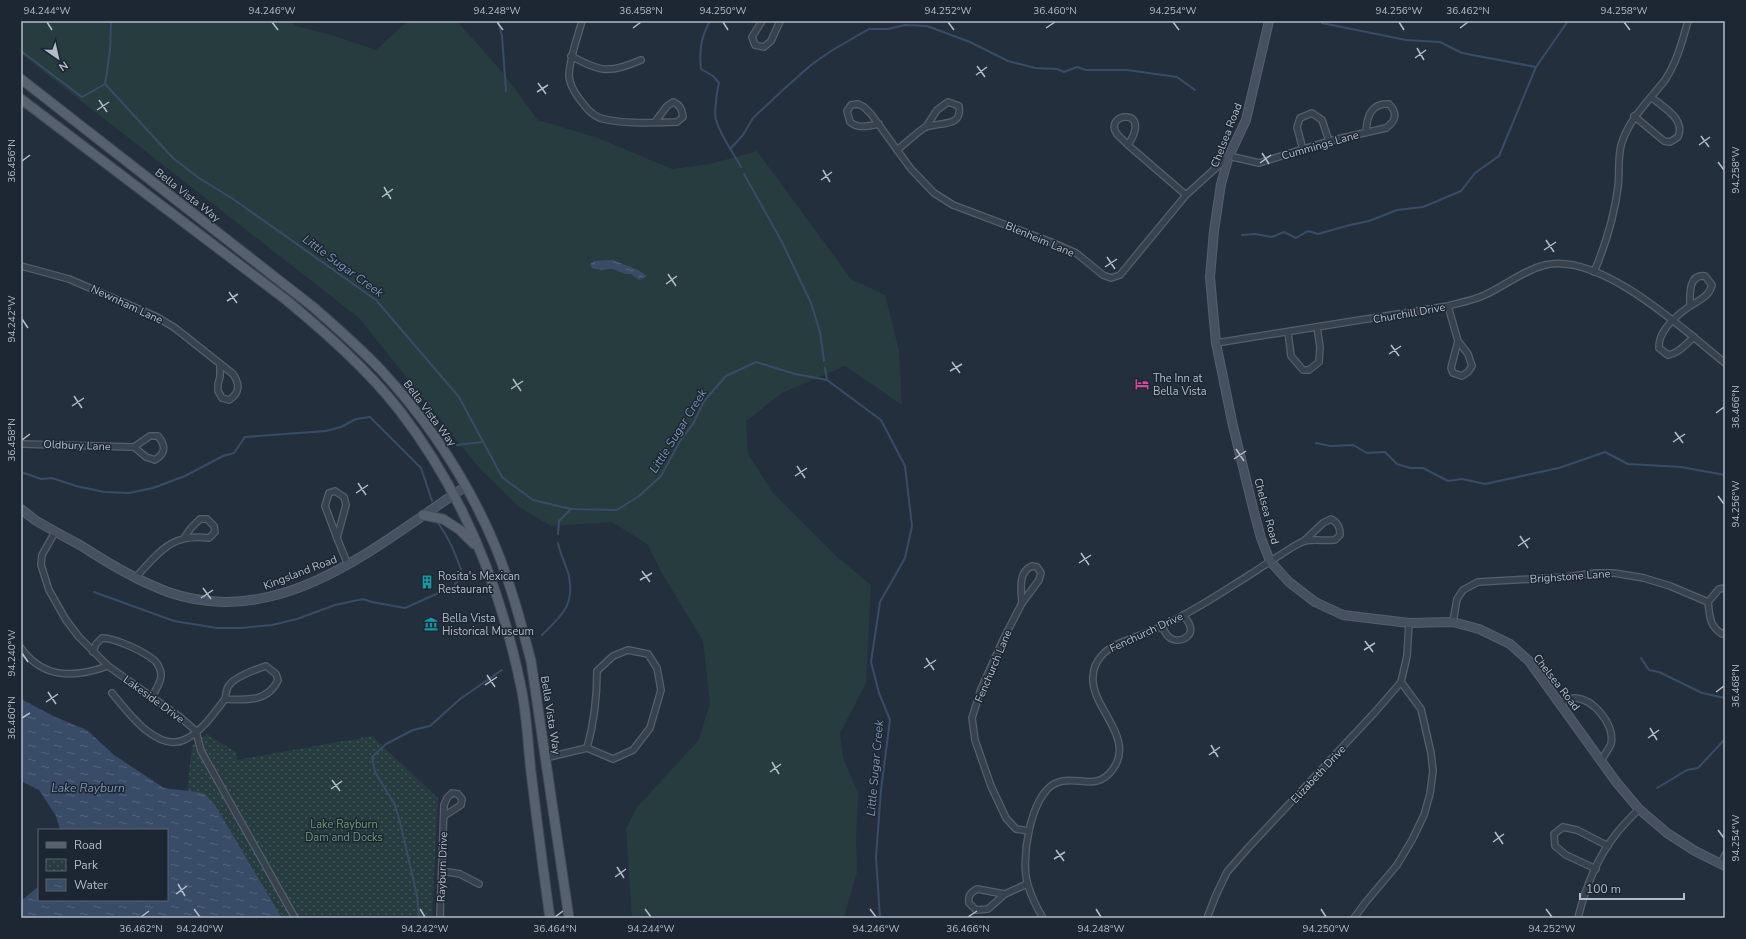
<svg xmlns="http://www.w3.org/2000/svg" width="1746" height="939" font-family="'Nunito Sans',sans-serif">
  <style>
    .grass { fill: #263c3f }
    .park { fill: url(#park-dots) }
    .water { fill: url(#water-ripples) }
    .lines { fill: none; stroke-linecap: round; stroke-linejoin: round }
    .stream { stroke: #394c67; stroke-width: 2 }
    .street-casing { stroke: #565f6c; stroke-width: 8 }
    .secondary-casing { stroke: #565f6c; stroke-width: 10 }
    .primary-casing { stroke: #414a57; stroke-width: 11 }
    .street { stroke: #38414e; stroke-width: 5.5 }
    .secondary { stroke: #465061; stroke-width: 8 }
    .primary { stroke: #56606e; stroke-width: 9 }
    .ticks { fill: none; stroke: #b4bcc9; stroke-width: 1.5 }
    .labels { text-anchor: middle; stroke-width: 3; stroke-linejoin: round; paint-order: stroke }
    .street-label { font-size: 11px; fill: #b4bcc9; stroke: #1d2633 }
    .poi-label { font-size: 11px; fill: #b4bcc9; stroke: #1d2633; text-anchor: start }
    .park-label { font-size: 11px; fill: #6b9a76; stroke: #1d2633 }
    .water-label { font-size: 12px; font-style: italic; fill: #7c92b1; stroke: #1d2633 }
    .neatline { fill: none; stroke: #b4bcc9; stroke-width: 1.5 }
    .ticks-label { font-size: 10px; text-anchor: middle; fill: #b4bcc9 }
  </style>
  <defs>
    <pattern id="park-dots" width="8" height="8" patternUnits="userSpaceOnUse"><rect width="8" height="8" fill="#263c3f"/><path d="M2 2h.1M6 6h.1" fill="none" stroke="#435659" stroke-width="1.8" stroke-linecap="round"/></pattern>
    <pattern id="water-ripples" width="26" height="14" patternUnits="userSpaceOnUse"><rect width="26" height="14" fill="#394c67"/><path d="M2 4q2-2 4 0t4 0M15 11q2-2 4 0t4 0" fill="none" stroke="#53647b"/></pattern>
  </defs>
  <rect width="100%" height="100%" fill="#242f3e"/>
  <polygon class="grass" points="21,21 291,21 296,26 331,35 376,50 402,26 410,21 457,21 503,73 538,120 598,138 672,169 710,164 757,151 851,279 885,295 899,351 902,405 845,366 782,393 746,421 748,454 773,493 836,556 871,585 866,683 840,733 843,758 858,793 856,840 857,872 844,918 632,918 626,829 637,807 698,741 710,704 703,641 663,575 647,544 612,522 551,526 519,507 480,469 359,318 21,54"/>
  <polygon class="park" points="207,734 237,753 237,760 372,736 438,798 432,918 282,918 215,805 187,792 192,745"/>
  <g class="water">
    <path d="M613,260L638,270L647,276L639,280L631,274C623,275 619,270 612,269C604,269 601,271 592,268L590,264L594,261Z"/>
    <polygon points="21,699 55,717 87,730 114,755 164,788 204,793 215,805 282,918 21,918 21,901 39,886 39,900 167,900 167,830 60,830 56,816 39,790 21,781"/>
  </g>
  <g class="lines">
    <g class="stream">
      <polyline points="111,21 110,51 105,84 173,158 199,178 233,199 376,300 459,397 502,477 533,500 571,509 617,510 639,496 661,476 680,441 693,424 704,401 726,376 756,362 795,374 827,380 881,420 905,466 912,526 905,558 880,602 871,662 879,693 890,720 881,790 876,857 880,918"/>
      <polyline points="498,21 502,36 506,91"/>
      <path d="M710,21C701,37 699,51 701,69L713,76L719,83C717,90 714,113 716,120C721,137 733,152 741,167"/>
      <polyline points="1322,23 1406,40 1440,42 1462,53 1536,67"/>
      <polyline points="21,51 82,97 105,84"/>
      <polyline points="731,148 743,135 753,118 784,89 811,65 831,51 869,29 888,29 905,25 927,26 970,42 1008,61 1035,68 1057,69 1064,72 1077,67 1086,70 1127,70 1177,77 1195,90"/>
      <polyline points="744,174 782,242 811,303 820,332 824,361"/>
      <polyline points="1242,235 1255,234 1272,237 1284,232 1296,238 1308,231 1318,234 1350,225 1369,221 1397,210 1423,207 1461,191 1475,173 1499,156 1536,67 1568,21"/>
      <polyline points="825,368 827,380"/>
      <polyline points="1316,443 1330,446 1353,445 1367,453 1385,452 1397,464 1410,468 1423,468 1448,481 1462,479 1485,484 1559,468 1605,452 1628,464 1681,467 1725,475"/>
      <polyline points="457,445 482,442"/>
      <polyline points="24,473 41,479 52,478 76,486 104,492 129,493 153,488 185,476 223,456 234,453 245,437 326,431 341,427 356,419 370,417 421,468 432,501"/>
      <path d="M438,523C450,539 457,557 463,576L455,584"/>
      <polyline points="558,534 559,521 571,509"/>
      <polyline points="94,592 174,621 217,628 241,628 272,625 297,619 335,605 363,599 372,602 405,608 445,590"/>
      <path d="M542,635C561,616 575,606 569,576C566,565 560,554 558,543"/>
      <polyline points="1641,658 1649,670 1659,672 1702,693 1725,698"/>
      <polyline points="1657,788 1687,770 1698,768 1725,739"/>
      <polyline points="419,918 417,896 400,822 395,805 375,772 372,757 386,744 413,730 430,726 460,699 502,670"/>
    </g>
    <g class="street-casing">
      <g id="street">
        <path d="M582,21C577,39 570,56 569,75C569,82 574,92 578,97C584,105 590,114 600,118C620,124 657,123 677,122L683,117C682,109 680,105 673,102L667,106L655,122"/>
        <polyline points="762,21 752,37 755,45 764,47 771,41 780,21"/>
        <path d="M571,56C601,72 609,74 641,60"/>
        <path d="M1634,116L1664,141L1670,142L1678,137C1686,119 1663,107 1651,97"/>
        <path d="M879,124C869,126 858,129 850,122L847,111L851,105L858,104L864,107L871,114L911,169L934,193L953,205L1051,242L1076,253L1103,275L1111,278L1120,275L1186,195L1229,156L1259,163L1329,141L1386,128C1396,121 1398,113 1389,104C1371,103 1367,116 1366,132"/>
        <path d="M1128,145C1125,141 1120,138 1117,134C1102,113 1154,106 1128,145L1186,195"/>
        <path d="M897,150C906,143 915,134 924,128C937,121 963,129 959,106L948,102L937,110L926,127"/>
        <polyline points="1303,150 1297,127 1300,118 1312,113 1322,120 1329,141"/>
        <path d="M21,266L69,279L157,317L175,328L233,374C240,384 240,393 229,400L222,398L218,391V384L220,377V365"/>
        <path d="M1594,272C1606,244 1614,217 1618,187C1620,172 1617,157 1622,142C1631,116 1649,101 1665,80C1677,62 1682,42 1688,21"/>
        <polyline points="1448,306 1458,341 1451,368 1453,373 1462,376 1468,372 1472,366 1468,354 1458,341"/>
        <path d="M1690,306C1690,295 1688,274 1705,276L1712,285C1709,297 1699,300 1690,306C1677,315 1658,331 1659,348L1668,355C1679,353 1686,344 1694,337"/>
        <polyline points="1288,332 1291,356 1303,370 1309,370 1319,362 1320,347 1317,327"/>
        <path d="M1216,343L1448,306C1458,303 1470,301 1480,297C1503,288 1521,271 1545,265C1601,252 1684,330 1725,363"/>
        <path d="M21,444L134,447L146,457L155,460C166,453 166,446 158,436H150L134,447"/>
        <polygon points="335,491 344,497 346,505 337,538 325,506 329,493"/>
        <polyline points="55,532 42,555 41,565 49,590 66,620 79,637 108,666 180,717 196,731 201,751 295,918"/>
        <polyline points="337,538 348,565"/>
        <path d="M135,578C159,553 170,533 209,538L215,532L214,526L207,519H200L191,528L184,538"/>
        <path d="M1725,588L1719,589L1708,602C1710,617 1709,625 1722,634L1725,632"/>
        <path d="M1022,603C1021,589 1018,572 1032,566L1037,567L1041,573L1039,580L1022,603L1004,638L981,689L972,718L975,740L991,786L1006,818L1016,829L1029,831"/>
        <polyline points="1453,622 1457,599 1463,590 1478,582 1566,577 1595,573 1614,573 1644,578 1670,586 1708,602"/>
        <path d="M1162,627C1164,630 1166,635 1169,637C1177,644 1194,638 1190,626C1189,622 1185,618 1183,615"/>
        <path d="M21,648C43,679 74,678 108,666"/>
        <path d="M628,650L648,654L657,668L661,690L650,728L633,750L613,759L587,748C594,723 597,698 597,671L613,656Z"/>
        <path d="M93,652L96,644L102,638C115,638 143,651 154,660C157,662 161,670 161,674C162,682 155,690 152,697"/>
        <path d="M266,666L276,674L278,680C268,702 247,700 225,699C226,695 226,690 228,687C233,677 257,669 266,666Z"/>
        <path d="M112,693C127,711 156,752 184,740C202,732 214,713 225,699"/>
        <path d="M1561,703C1565,701 1571,698 1575,698C1594,699 1615,725 1611,744C1609,749 1604,755 1602,760"/>
        <polyline points="545,758 587,748"/>
        <polyline points="1721,863 1725,855"/>
        <polyline points="1596,869 1566,855 1555,846 1554,834 1563,827 1577,830 1608,846"/>
        <polyline points="442,871 460,874 479,884"/>
        <path d="M1005,894L988,909L976,910L969,903C968,896 970,893 977,889L1004,894H1005L1027,884"/>
        <polyline points="440,918 444,805 447,798 452,793 458,794 462,799 461,805 444,816"/>
        <path d="M1043,918C1037,908 1031,896 1028,885C1020,862 1030,794 1056,783C1077,774 1096,793 1113,769C1136,737 1090,707 1093,676C1094,660 1106,649 1120,643C1134,637 1149,633 1162,626C1193,612 1222,592 1251,574C1264,565 1277,557 1291,548C1295,546 1300,542 1305,541C1314,539 1325,541 1335,540L1340,535C1340,527 1338,523 1331,519L1323,523L1304,541"/>
        <polyline points="1207,918 1216,895 1227,872 1248,848 1376,711 1401,682 1407,656 1409,623"/>
        <polyline points="1354,918 1365,903 1397,865 1412,840 1424,815 1430,794 1433,771 1431,753 1421,709 1401,682"/>
        <path d="M1578,918C1585,889 1597,858 1616,834C1623,825 1631,817 1639,809"/>
      </g>
    </g>
    <g class="secondary-casing">
      <g id="secondary">
        <polyline points="1269,21 1246,120 1229,156 1221,184 1214,231 1210,277 1216,343 1233,426 1253,508 1261,538 1270,561 1289,582 1315,602 1343,615 1409,623 1453,622 1479,629 1510,644 1529,661 1617,783 1639,809 1667,833 1695,851 1725,866"/>
        <path d="M21,509L35,520C50,529 65,537 80,545C108,563 136,580 168,592C281,632 378,544 465,487"/>
      </g>
    </g>
    <g class="primary-casing">
      <g id="primary">
        <path d="M21,79L312,306C335,326 359,347 381,370C428,421 469,483 496,548C511,585 521,623 531,661L569,918"/>
        <path d="M21,99L285,299C326,333 367,369 400,411C463,493 502,591 522,692C527,718 528,745 531,772C537,821 543,869 550,918"/>
        <polyline points="423,515 443,519 460,530 474,544"/>
      </g>
    </g>
    <use href="#street" class="street"/>
    <use href="#secondary" class="secondary"/>
    <use href="#primary" class="primary"/>
  </g>
  <path class="ticks" d="M47,22L52,30M272,22L278,30M497,22L503,30M723,22L728,30M948,22L954,30M1173,22L1179,30M1399,22L1404,30M1624,22L1630,30M633,28L641,22M1046,28L1055,22M1460,28L1468,22M1417,48L1424,60M1415,58L1426,50M977,66L985,77M976,75L987,67M538,83L546,94M537,92L548,85M99,100L107,112M97,110L109,102M1701,136L1709,147M1699,145L1710,137M1262,153L1269,164M22,161L30,155M1718,162L1724,170M1260,163L1271,155M823,170L830,182M821,180L832,172M384,187L391,199M382,197L393,189M1546,240L1554,252M1544,250L1556,242M1107,257L1115,269M1105,267L1117,259M668,274L676,286M666,284L677,276M229,292L237,303M227,301L238,294M22,319L28,328M1391,345L1399,356M1389,354L1401,346M952,362L960,373M950,371L962,364M513,379L521,391M511,389L523,381M74,396L82,408M72,406L84,398M1716,413L1724,407M1675,432L1683,443M22,440L30,434M1673,442L1685,434M1236,449L1244,461M1234,459L1246,451M797,466L805,478M795,476L807,468M358,483L366,495M356,493L368,485M1718,496L1724,504M1520,536L1528,548M1518,546L1530,538M1081,553L1089,565M1079,563L1091,555M642,571L650,582M640,580L652,573M203,588L211,599M201,598L213,590M1365,641L1373,652M1364,650L1375,643M22,653L28,662M926,658L934,670M924,668L936,660M487,675L495,687M485,685L497,677M48,692L56,704M1716,692L1724,686M46,702L58,694M22,718L30,713M1650,728L1657,740M1648,738L1659,730M1211,745L1218,757M1209,755L1220,747M772,762L779,774M770,772L781,764M332,780L340,791M331,789L342,781M1718,830L1724,838M1495,832L1503,844M1493,842L1504,834M1056,850L1064,861M1054,859L1065,852M617,867L624,878M615,877L626,869M178,884L185,896M176,894L187,886M194,909L200,917M420,909L425,917M645,909L651,917M870,909L876,917M1096,909L1101,917M1321,909L1326,917M1546,909L1552,917M141,917L149,911M555,917L563,911M968,917L977,911"/>
  <defs>
    <g id="hotel-bare" transform="scale(1.08)"><path d="M-6-4.5h1.5V1H6V5H4.5V3h-9V5H-6ZM-4 0a1.8 1.8 0 1 1 3.6 0ZM.5 0V-2.5h3Q6-2.5 6 0Z" fill="#d1479c" stroke="#1d2633" stroke-width="2.5" paint-order="stroke"/></g>
    <g id="building-bare" transform="scale(1.08)"><path d="M-4-6H4V6H1V3H-1V6H-4ZM-2.5-4.3h1.7v1.8h-1.7ZM.8-4.3h1.7v1.8H.8ZM-2.5-1h1.7V.8h-1.7ZM.8-1h1.7V.8H.8Z" fill="#0f9aa8" stroke="#1d2633" stroke-width="2.5" paint-order="stroke"/></g>
    <g id="museum-bare" transform="scale(1.08)"><path d="M0-6L6-3V-2H-6V-3ZM-5-1h2V3h-2ZM-1-1h2V3h-2ZM3-1h2V3H3ZM-6 4H6V6H-6Z" fill="#0f9aa8" stroke="#1d2633" stroke-width="2.5" paint-order="stroke"/></g>
  </defs>
  <g fill-rule="evenodd">
    <use href="#hotel-bare" x="1142" y="384"/>
    <use href="#building-bare" x="427" y="582"/>
    <use href="#museum-bare" x="431" y="624"/>
  </g>
  <g class="labels">
    <g class="street-label">
      <text transform="translate(1226 135) rotate(-69)" y="4">Chelsea Road</text>
      <text transform="translate(1320 145) rotate(-16)" y="4">Cummings Lane</text>
      <text transform="translate(188 195) rotate(38)" y="4">Bella Vista Way</text>
      <text transform="translate(1040 239) rotate(23)" y="4">Blenheim Lane</text>
      <text transform="translate(127 304) rotate(25)" y="4">Newnham Lane</text>
      <text transform="translate(1409 313) rotate(-10)" y="4">Churchill Drive</text>
      <text transform="translate(430 413) rotate(53)" y="4">Bella Vista Way</text>
      <text transform="translate(77 445) rotate(2)" y="4">Oldbury Lane</text>
      <text transform="translate(1267 511) rotate(75)" y="4">Chelsea Road</text>
      <text transform="translate(300 572) rotate(-21)" y="4">Kingsland Road</text>
      <text transform="translate(1570 576) rotate(-4)" y="4">Brighstone Lane</text>
      <text transform="translate(1146 632) rotate(-25)" y="4">Fenchurch Drive</text>
      <text transform="translate(993 666) rotate(-67)" y="4">Fenchurch Lane</text>
      <text transform="translate(1557 682) rotate(52)" y="4">Chelsea Road</text>
      <text transform="translate(154 699) rotate(36)" y="4">Lakeside Drive</text>
      <text transform="translate(551 715) rotate(81)" y="4">Bella Vista Way</text>
      <text transform="translate(1318 774) rotate(-47)" y="4">Elizabeth Drive</text>
      <text transform="translate(442 867) rotate(-88)" y="4">Rayburn Drive</text>
    </g>
    <g class="poi-label">
      <text x="1153" y="382">The Inn at<tspan x="1153" dy="13">Bella Vista</tspan></text>
      <text x="438" y="580">Rosita's Mexican<tspan x="438" dy="13">Restaurant</tspan></text>
      <text x="442" y="622">Bella Vista<tspan x="442" dy="13">Historical Museum</tspan></text>
    </g>
    <g class="park-label">
      <text x="344" y="828">Lake Rayburn<tspan x="344" dy="13">Dam and Docks</tspan></text>
    </g>
    <g class="water-label">
      <text transform="translate(343 266) rotate(36)" y="4">Little Sugar Creek</text>
      <text transform="translate(678 431) rotate(-58)" y="4">Little Sugar Creek</text>
      <text transform="translate(875 768) rotate(-85)" y="4">Little Sugar Creek</text>
      <text x="88" y="792">Lake Rayburn</text>
    </g>
  </g>
  <rect width="1746" height="939" fill="none" stroke="#1d2633" stroke-width="44"/>
  <rect x="38" y="829" width="130" height="72" fill="#1d2633" stroke="#59626f"/>
  <rect x="46" y="842" width="20" height="6" fill="#56606e" stroke="#59626f"/>
  <text x="74" y="849" font-size="12" fill="#b4bcc9">Road</text>
  <rect x="46" y="859" width="20" height="12" fill="url(#park-dots)" stroke="#59626f"/>
  <text x="74" y="869" font-size="12" fill="#b4bcc9">Park</text>
  <rect x="46" y="879" width="20" height="12" fill="url(#water-ripples)" stroke="#59626f"/>
  <text x="74" y="889" font-size="12" fill="#b4bcc9">Water</text>
  <g transform="translate(58 58) rotate(146)" stroke="#1d2633" stroke-width="3" paint-order="stroke">
  <path d="M0-3L7 15L0 10L-7 15Z" fill="#b4bcc9"/>
  <text y="-6" font-size="11" font-weight="bold" text-anchor="middle" fill="#b4bcc9">N</text>
  </g>
  <path d="M1580 893v6h104v-6" fill="none" stroke="#b4bcc9" stroke-width="2"/>
  <text x="1586" y="893" font-size="12" fill="#b4bcc9" stroke="#1d2633" stroke-width="3" paint-order="stroke">100 m</text>
  <rect x="22" y="22" width="1702" height="895" class="neatline"/>
  <g class="ticks-label">
    <text x="47" y="14">94.244°W</text>
    <text x="272" y="14">94.246°W</text>
    <text x="497" y="14">94.248°W</text>
    <text x="641" y="14">36.458°N</text>
    <text x="723" y="14">94.250°W</text>
    <text x="948" y="14">94.252°W</text>
    <text x="1055" y="14">36.460°N</text>
    <text x="1173" y="14">94.254°W</text>
    <text x="1399" y="14">94.256°W</text>
    <text x="1468" y="14">36.462°N</text>
    <text x="1624" y="14">94.258°W</text>
    <text transform="translate(11 161) rotate(-90)" y="4">36.456°N</text>
    <text transform="translate(1735 170) rotate(-90)" y="4">94.258°W</text>
    <text transform="translate(11 319) rotate(-90)" y="4">94.242°W</text>
    <text transform="translate(1735 407) rotate(-90)" y="4">36.466°N</text>
    <text transform="translate(11 440) rotate(-90)" y="4">36.458°N</text>
    <text transform="translate(1735 504) rotate(-90)" y="4">94.256°W</text>
    <text transform="translate(11 653) rotate(-90)" y="4">94.240°W</text>
    <text transform="translate(1735 686) rotate(-90)" y="4">36.468°N</text>
    <text transform="translate(11 718) rotate(-90)" y="4">36.460°N</text>
    <text transform="translate(1735 838) rotate(-90)" y="4">94.254°W</text>
    <text x="141" y="932">36.462°N</text>
    <text x="200" y="932">94.240°W</text>
    <text x="425" y="932">94.242°W</text>
    <text x="555" y="932">36.464°N</text>
    <text x="651" y="932">94.244°W</text>
    <text x="876" y="932">94.246°W</text>
    <text x="968" y="932">36.466°N</text>
    <text x="1101" y="932">94.248°W</text>
    <text x="1326" y="932">94.250°W</text>
    <text x="1552" y="932">94.252°W</text>
  </g>
</svg>
